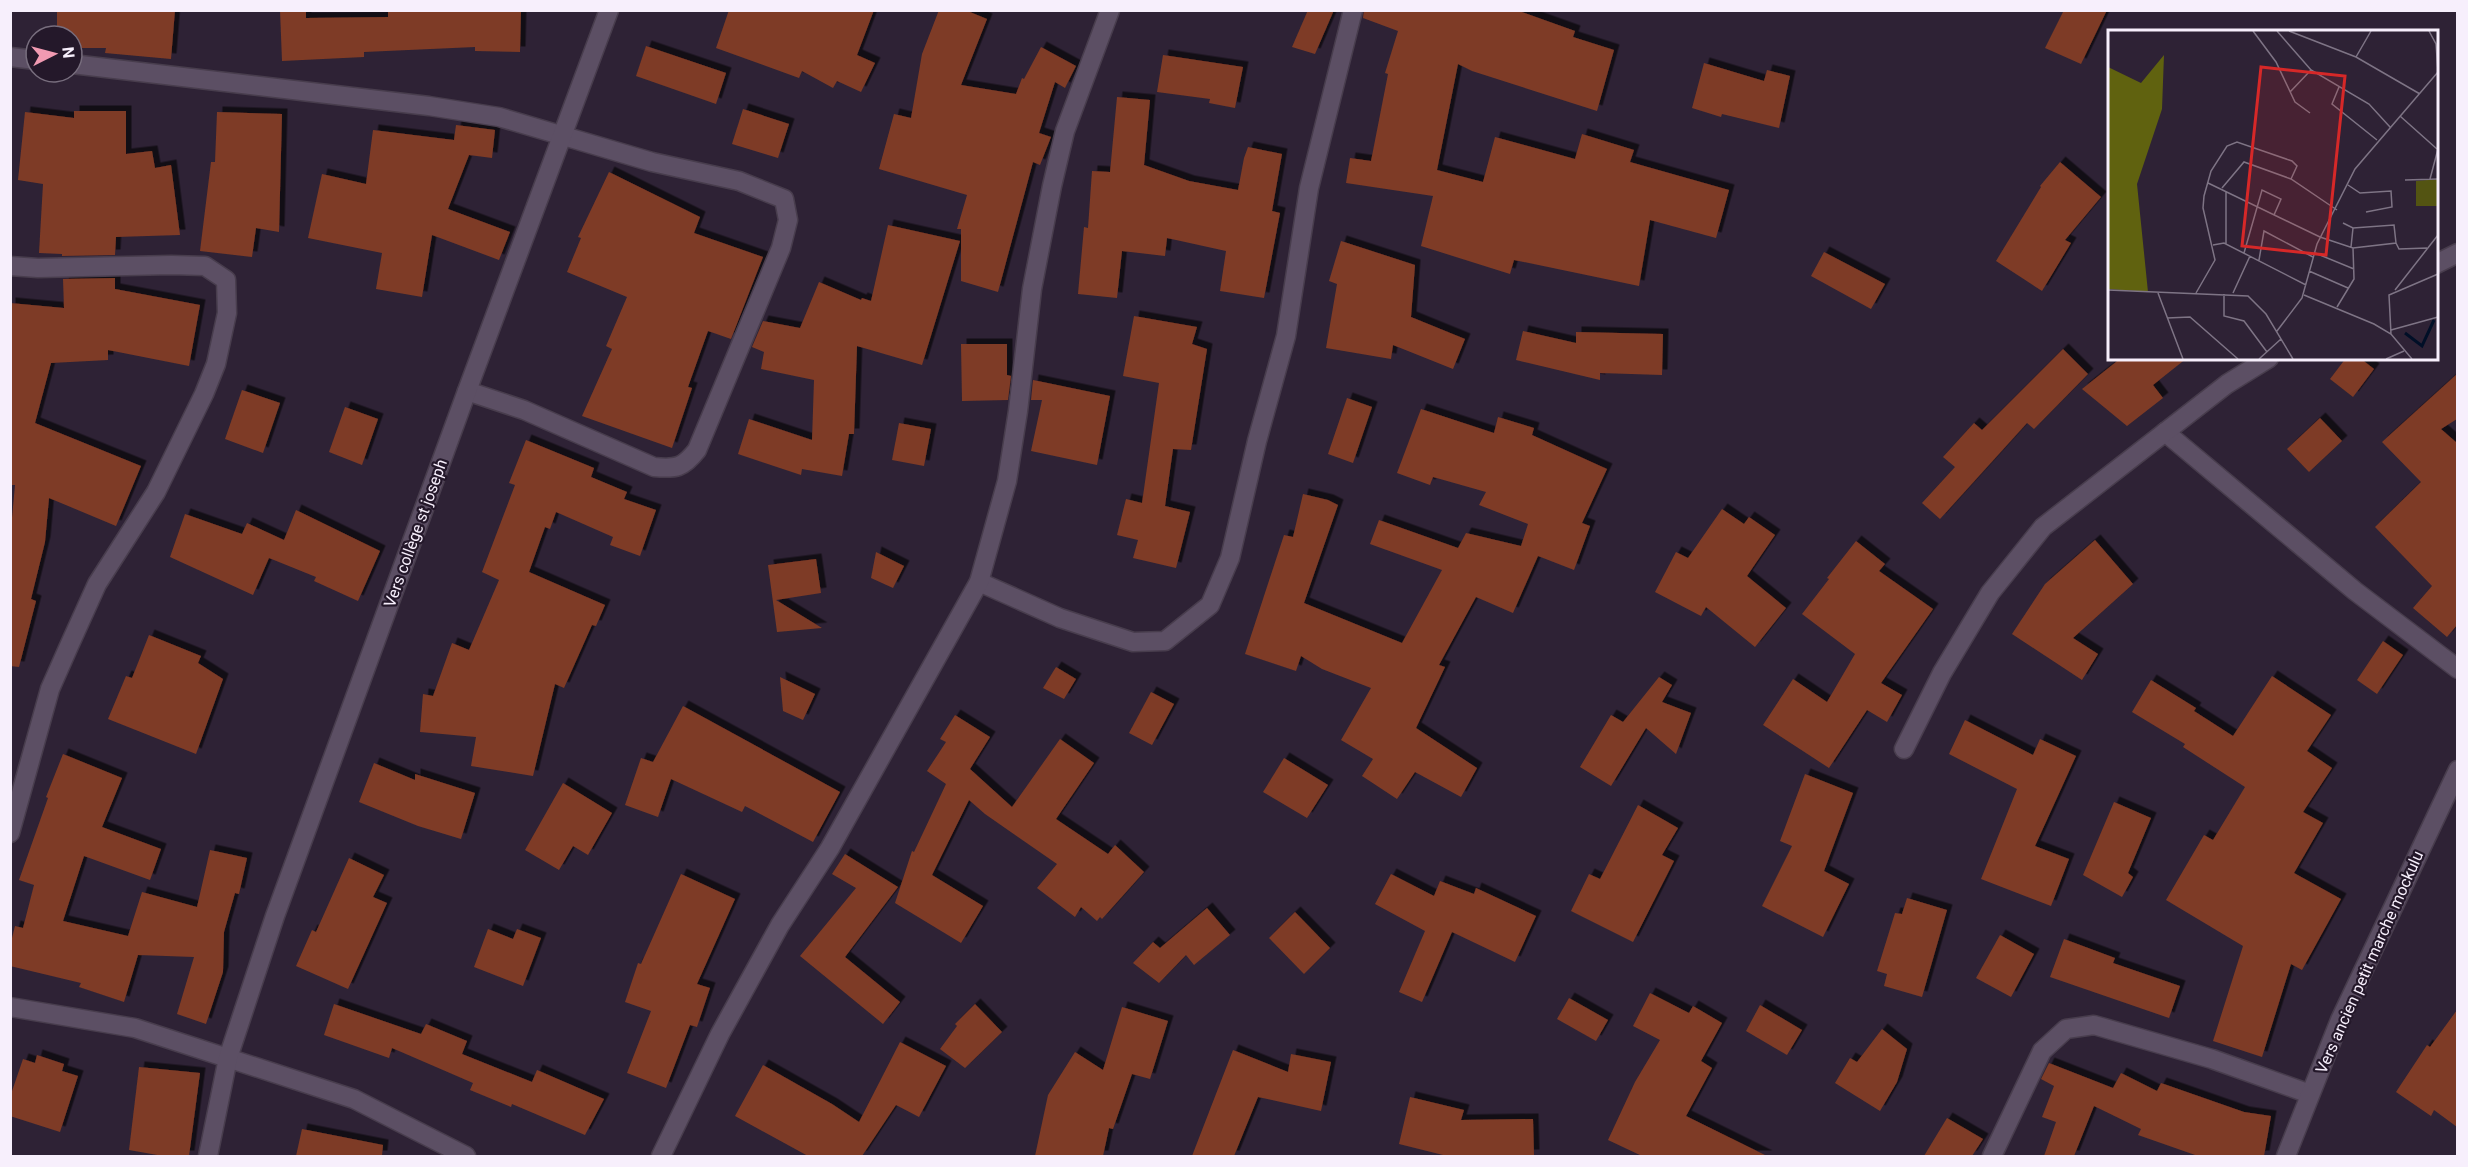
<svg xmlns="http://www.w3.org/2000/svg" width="2468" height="1167" font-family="Roboto,sans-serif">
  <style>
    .building { fill: #7e3b25; filter: url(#shadow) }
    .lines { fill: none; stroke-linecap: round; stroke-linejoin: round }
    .minor-casing { stroke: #483d4d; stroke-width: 21 }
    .minor { stroke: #5c4f64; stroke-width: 18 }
    .labels { text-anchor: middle; stroke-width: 4.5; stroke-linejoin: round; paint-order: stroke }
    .street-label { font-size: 16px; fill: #f7effc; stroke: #24182a }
    .inset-river { fill: none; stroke: #000f27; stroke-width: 3 }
    .inset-road { fill: none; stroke: #7e7485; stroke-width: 1.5 }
    .view { fill: #d62828; fill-opacity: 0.15; stroke: #d62828; stroke-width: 3 }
    .inset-edge { fill: none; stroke: #f7effc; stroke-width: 3 }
  </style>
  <defs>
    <filter id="shadow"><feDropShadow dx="5.5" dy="-5.5" stdDeviation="0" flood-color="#0009"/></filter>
  </defs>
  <rect width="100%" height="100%" fill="#2e2235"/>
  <g class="building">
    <polygon points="57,10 175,10 171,59 105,53 106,48 72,48 72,36 57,36"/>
    <polygon points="280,10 306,10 306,18 388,17 388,12 425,10 521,10 520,52 475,51 475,47 364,52 364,57 282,61"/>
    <polygon points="729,10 874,10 857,55 875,63 861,92 837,81 833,88 802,71 799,78 716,48"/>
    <polygon points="939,10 965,10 987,19 961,85 1016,94 1022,78 1024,79 1041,47 1076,66 1065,88 1055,82 1039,133 1051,137 1040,165 1033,162 998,292 961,281 961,229 957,229 967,195 879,169 894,114 911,118 922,54"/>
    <polygon points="1308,10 1334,10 1315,54 1292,47"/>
    <polygon points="1364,10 1516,10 1575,31 1573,37 1614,50 1597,111 1472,71 1458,64 1437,170 1483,182 1495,137 1575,159 1582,134 1634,150 1630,162 1729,190 1716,238 1650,220 1639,286 1514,260 1510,274 1421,246 1433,196 1346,183 1350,158 1371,161 1388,74 1385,73 1398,31 1363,18"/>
    <polygon points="2064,10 2107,10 2081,64 2045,48"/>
    <polygon points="646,46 726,73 716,104 636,76"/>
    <polygon points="1163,55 1243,67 1235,108 1209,103 1210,99 1157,92"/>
    <polygon points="1704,63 1764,81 1767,70 1790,76 1779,128 1722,114 1721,117 1692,108"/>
    <polygon points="1117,97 1150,100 1144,165 1189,181 1238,190 1244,158 1248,147 1282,154 1272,211 1280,213 1264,298 1220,291 1226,251 1167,238 1165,256 1122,251 1117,298 1078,294 1084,227 1088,228 1092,171 1110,172"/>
    <polygon points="743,109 789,124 778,158 732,144"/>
    <polygon points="74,111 126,111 126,154 152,151 155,168 171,165 180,235 116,237 115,255 62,256 62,254 39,253 43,184 18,180 25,112 74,118"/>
    <polygon points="217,112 282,114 279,232 256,228 252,257 200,251 211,162 215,162"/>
    <polygon points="456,125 495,130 492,158 469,155 448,209 510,232 499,260 432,235 422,297 376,289 382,253 308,238 322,174 366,184 373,130 454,140"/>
    <polygon points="2060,162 2101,197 2065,240 2071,243 2042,291 1996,261 2041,187 2040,186"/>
    <polygon points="609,172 700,217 694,233 763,257 731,339 708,331 688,387 692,388 672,448 582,416 612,349 606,346 627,297 567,272 581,238 578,237"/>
    <polygon points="888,225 960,241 922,365 857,346 854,434 849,434 842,476 802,469 801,475 738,454 749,419 812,440 814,380 761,369 764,352 752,347 763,321 800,328 819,282 861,300 862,298 871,301"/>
    <polygon points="1341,241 1415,265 1411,317 1465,339 1453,369 1393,345 1391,359 1326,348 1337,284 1329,281"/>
    <polygon points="1824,252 1885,284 1871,309 1811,276"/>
    <polygon points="115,278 115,289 200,305 189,366 108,350 108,360 51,363 35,423 141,466 116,526 49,498 45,542 31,599 36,601 19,667 10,666 10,540 15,485 10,485 10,303 64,308 63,279"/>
    <polygon points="1134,316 1197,327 1192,344 1207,349 1191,450 1173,449 1165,506 1190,512 1176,568 1133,558 1138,540 1117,535 1126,499 1142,503 1159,383 1123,376"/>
    <polygon points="1523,331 1576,343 1576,332 1663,334 1662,375 1600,373 1600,380 1516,360"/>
    <polygon points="961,344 1007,344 1007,375 1011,376 1008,400 962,401"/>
    <polygon points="2063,349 2088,374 2034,429 2027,423 1940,519 1922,503 1955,467 1943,457 1974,423 1982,430"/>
    <polygon points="2121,358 2187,358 2153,385 2163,398 2127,426 2082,389"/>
    <polygon points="2346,358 2360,358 2374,369 2353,397 2330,379"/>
    <polygon points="2457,374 2457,419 2441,429 2457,443 2457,625 2447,637 2413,608 2432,586 2375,527 2421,482 2382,442"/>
    <polygon points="1033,380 1110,396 1097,465 1031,451 1042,400 1031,400"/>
    <polygon points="242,390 280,403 263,453 225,439"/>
    <polygon points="1347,398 1372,407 1353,463 1328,454"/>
    <polygon points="345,407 378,419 362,465 329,452"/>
    <polygon points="1421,409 1494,433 1498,417 1534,428 1532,435 1607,469 1582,523 1590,526 1574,570 1538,556 1513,613 1476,597 1439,665 1445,667 1416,728 1477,768 1461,797 1415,772 1397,799 1362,776 1373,759 1341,740 1371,688 1322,669 1301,656 1296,671 1245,654 1284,535 1293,537 1303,494 1328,500 1338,505 1304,603 1402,643 1442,570 1370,544 1379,520 1458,548 1466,533 1521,546 1528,524 1479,505 1486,492 1433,477 1430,485 1397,473"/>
    <polygon points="2320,418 2342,441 2309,472 2287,449"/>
    <polygon points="899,423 931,429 924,466 892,460"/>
    <polygon points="526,440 594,468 591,477 627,492 624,499 656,510 640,556 610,545 613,537 556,512 550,529 545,527 529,572 605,605 596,626 592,625 564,688 555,684 533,776 471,766 476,737 420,732 423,694 433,696 452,643 469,650 499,580 482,572 515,485 509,483"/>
    <polygon points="1722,509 1744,524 1749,517 1775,535 1747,576 1786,608 1755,647 1706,607 1701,616 1655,592 1676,552 1688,558"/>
    <polygon points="296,510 380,551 358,601 314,581 316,577 269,558 253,595 170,557 185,514 242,534 247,523 284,540"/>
    <polygon points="2095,540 2133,584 2073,638 2098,654 2082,680 2012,634 2045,584"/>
    <polygon points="1856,541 1885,564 1879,571 1933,609 1881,683 1902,695 1887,722 1867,710 1829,768 1763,725 1793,679 1827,702 1855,654 1802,614 1829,579 1827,578"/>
    <polygon points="876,552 904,566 893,588 871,578"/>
    <polygon points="816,559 821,593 776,600 822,628 777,632 768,565"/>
    <polygon points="149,635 201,656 198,663 223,679 196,754 108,719 126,676 132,678"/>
    <polygon points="2383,641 2403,655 2377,694 2357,680"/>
    <polygon points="1056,667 1076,679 1064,699 1043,688"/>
    <polygon points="2272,676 2331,715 2307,751 2332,768 2303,812 2323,823 2294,873 2341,899 2302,970 2291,964 2262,1057 2213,1041 2243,946 2166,900 2204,835 2213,840 2245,787 2183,747 2185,744 2132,712 2151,680 2196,708 2194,711 2233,736"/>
    <polygon points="780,677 815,694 803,720 783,711"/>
    <polygon points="1659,677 1672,685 1662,702 1691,713 1676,754 1646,728 1611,786 1580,767 1611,715 1623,722"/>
    <polygon points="1151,692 1174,704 1152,745 1129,733"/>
    <polygon points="683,706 840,792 813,842 745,806 742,812 671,779 658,817 625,805 641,758 653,762"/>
    <polygon points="955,715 990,737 970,769 1012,807 1060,739 1094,763 1056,819 1108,854 1115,845 1144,872 1102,919 1100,917 1097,921 1081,907 1075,917 1037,888 1057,864 985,814 969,800 932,875 983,906 961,943 895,903 912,851 914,852 946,784 927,771 946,742 940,739"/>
    <polygon points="1965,720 2033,755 2040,739 2076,756 2035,846 2069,859 2051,906 1981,879 2017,789 1949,754"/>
    <polygon points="63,754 122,778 102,827 161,849 150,880 84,856 63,921 128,936 142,892 197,907 210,850 247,858 239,894 235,893 224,932 223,972 206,1024 177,1014 194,957 138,955 124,1002 79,987 81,983 10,966 10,946 15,926 23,928 34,885 19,880 48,798 46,797"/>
    <polygon points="1284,758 1328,785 1307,818 1263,792"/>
    <polygon points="374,763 415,780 415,774 475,793 461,839 418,826 359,802"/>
    <polygon points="1805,774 1853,793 1824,871 1849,884 1823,937 1762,906 1792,846 1780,841"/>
    <polygon points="563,783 612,813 588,855 573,846 559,870 525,850"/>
    <polygon points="2114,802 2151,818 2128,873 2133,877 2122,897 2083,875"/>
    <polygon points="1638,805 1678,828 1662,855 1674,861 1633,942 1571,911 1589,874 1600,879"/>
    <polygon points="845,854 898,887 845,957 900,1002 883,1024 800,956 856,888 832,874"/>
    <polygon points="349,858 384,875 373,897 387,903 348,989 296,966 312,930 316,932"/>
    <polygon points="681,874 735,899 697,984 710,988 697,1027 690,1025 666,1088 627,1073 651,1011 625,1002 638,963 641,964"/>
    <polygon points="1391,874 1434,896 1440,881 1474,894 1476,888 1536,916 1515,962 1452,932 1422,1002 1399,992 1425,931 1375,904"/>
    <polygon points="1907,898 1947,910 1922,997 1884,986 1887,974 1877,971 1895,913 1902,914"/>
    <polygon points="1207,908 1230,935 1194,965 1186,955 1159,983 1133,963 1153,942 1160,948"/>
    <polygon points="1295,912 1330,948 1304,974 1269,938"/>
    <polygon points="488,929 513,939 517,929 541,938 523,986 474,967"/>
    <polygon points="2000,935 2034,954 2011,997 1976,978"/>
    <polygon points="2064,939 2115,958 2113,963 2180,986 2169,1018 2050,977"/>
    <polygon points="1650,993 1689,1013 1693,1006 1722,1023 1701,1061 1712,1068 1686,1116 1767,1156 1642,1156 1608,1140 1635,1082 1660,1040 1633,1026"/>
    <polygon points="1569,998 1608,1020 1596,1041 1557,1019"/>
    <polygon points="334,1004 421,1034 426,1024 467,1041 462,1054 532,1082 537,1070 604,1099 585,1135 512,1104 511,1107 470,1090 473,1083 392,1048 389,1058 324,1035"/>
    <polygon points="975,1004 1002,1032 965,1068 940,1049 957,1026 955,1024"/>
    <polygon points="1760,1005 1802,1030 1787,1055 1746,1031"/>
    <polygon points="1122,1007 1168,1021 1150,1079 1132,1074 1113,1129 1109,1128 1103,1156 1035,1156 1048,1095 1075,1052 1103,1070"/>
    <polygon points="2457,1010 2457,1127 2434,1110 2431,1116 2396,1092 2427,1045 2430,1047"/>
    <polygon points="1882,1029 1907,1049 1897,1082 1880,1111 1835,1083 1850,1058 1857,1062"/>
    <polygon points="900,1042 946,1066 919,1117 896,1105 862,1156 808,1156 735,1116 763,1065 832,1104 859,1122"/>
    <polygon points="1233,1050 1288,1072 1291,1054 1331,1062 1321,1111 1258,1097 1234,1156 1192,1156"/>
    <polygon points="37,1055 64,1064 62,1071 78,1076 60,1132 10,1116 10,1097 23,1059 35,1063"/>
    <polygon points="2049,1063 2113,1088 2121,1073 2157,1091 2161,1083 2244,1112 2271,1116 2264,1156 2198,1156 2138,1135 2141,1129 2094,1106 2074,1156 2044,1156 2056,1122 2042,1117 2054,1086 2041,1079"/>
    <polygon points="139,1067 200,1073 189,1156 163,1156 129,1150"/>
    <polygon points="1410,1097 1464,1110 1461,1120 1533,1119 1534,1155 1447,1156 1399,1144"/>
    <polygon points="1947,1118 1983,1139 1972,1156 1924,1156"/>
    <polygon points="302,1129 383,1145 382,1156 296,1156"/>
  </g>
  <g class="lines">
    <g class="minor-casing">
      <g id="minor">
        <polyline points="10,57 36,60"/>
        <path d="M72,64L429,106L499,117L652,162L739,181L784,199L788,220L781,248L697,450C683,468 676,469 654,467L524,410L467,391"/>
        <polyline points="2436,264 2458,253"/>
        <polyline points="10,266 38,268 171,265 205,266 226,280 227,313 216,364 204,394 156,492 97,584 69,646 50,689 10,833"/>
        <polyline points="2165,432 2355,591 2458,669"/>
        <polyline points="979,582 1060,618 1133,642 1165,641 1210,605 1230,558 1257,441 1286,336 1309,188 1353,10"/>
        <polyline points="1904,749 1942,673 1990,593 2043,527 2227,384 2269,358"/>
        <polyline points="10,1007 135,1028 354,1099 466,1156"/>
        <polyline points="208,1156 228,1058 275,916 467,391 609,10"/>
        <polyline points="661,1156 720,1034 780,925 830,848 979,582 1007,481 1018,411 1032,289 1052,186 1065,131 1110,10"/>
        <polyline points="1992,1156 2042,1051 2066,1029 2094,1025 2212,1059 2310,1094"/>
        <polyline points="2286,1156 2340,1020 2458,770"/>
      </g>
    </g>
    <use href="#minor" class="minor"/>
  </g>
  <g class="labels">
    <g class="street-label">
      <text transform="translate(415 533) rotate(-70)" y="6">Vers collège st joseph</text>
      <text transform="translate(2369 962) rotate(-66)" y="6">Vers ancien petit marche mockulu</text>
    </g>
  </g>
  <g transform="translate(2108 30)">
    <rect width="330" height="330" fill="#2e2235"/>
    <path d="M330,149V176H308V151Z" fill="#535412"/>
    <path d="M56,25L54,79L29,154L40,262L0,259V37L33,53Z" fill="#60620f"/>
    <path class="inset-river" d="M297,303L314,316L326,290"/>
    <path class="inset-road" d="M145,1L168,32L187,72L202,83M169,1L203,40L261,74L282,97M181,1L248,27L312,64M321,1L328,14L330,41M248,27L263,1M231,57L224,74L269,110M182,62L203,40M292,86L329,119M322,149L330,119M297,150L330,149M100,153L212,207L245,218L288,213L286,195L245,198L235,193M240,155L252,163L283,161L284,177L258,182M114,158L136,132L183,149L229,180M288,213L291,219L319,218M118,214V161M105,215L116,213L198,255M243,217L245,198M136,223L154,160L173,169L166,185M207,223L246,239M151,230L156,201L205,227M201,241L240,258M0,260L140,266L158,284L185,329M287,260L330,205M50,263L75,329M88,263L107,230L95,178L96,166L103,141L119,116L129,112L184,131L189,136L183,149M125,263L142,226M116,264V286L136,291L159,322M196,265L266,294L283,304L304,329M229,277L246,249L245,218M59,288L82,287L130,329M283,300L330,287M169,301L194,268L209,214L247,139L330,42M283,304L281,265L330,244M151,329L173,309M278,329L296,321"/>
    <path class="view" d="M153,37L237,46L218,225L134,216Z"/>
    <rect width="330" height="330" class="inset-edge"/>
  </g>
  <rect width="2468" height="1167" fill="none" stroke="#f7effc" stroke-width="24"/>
  <g transform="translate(54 54) rotate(84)"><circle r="28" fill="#24182a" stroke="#786e7e" stroke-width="1.5"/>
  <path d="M0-4.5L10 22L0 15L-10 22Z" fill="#f19ab2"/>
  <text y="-9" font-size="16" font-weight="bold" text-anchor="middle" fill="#f7effc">N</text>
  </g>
</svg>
